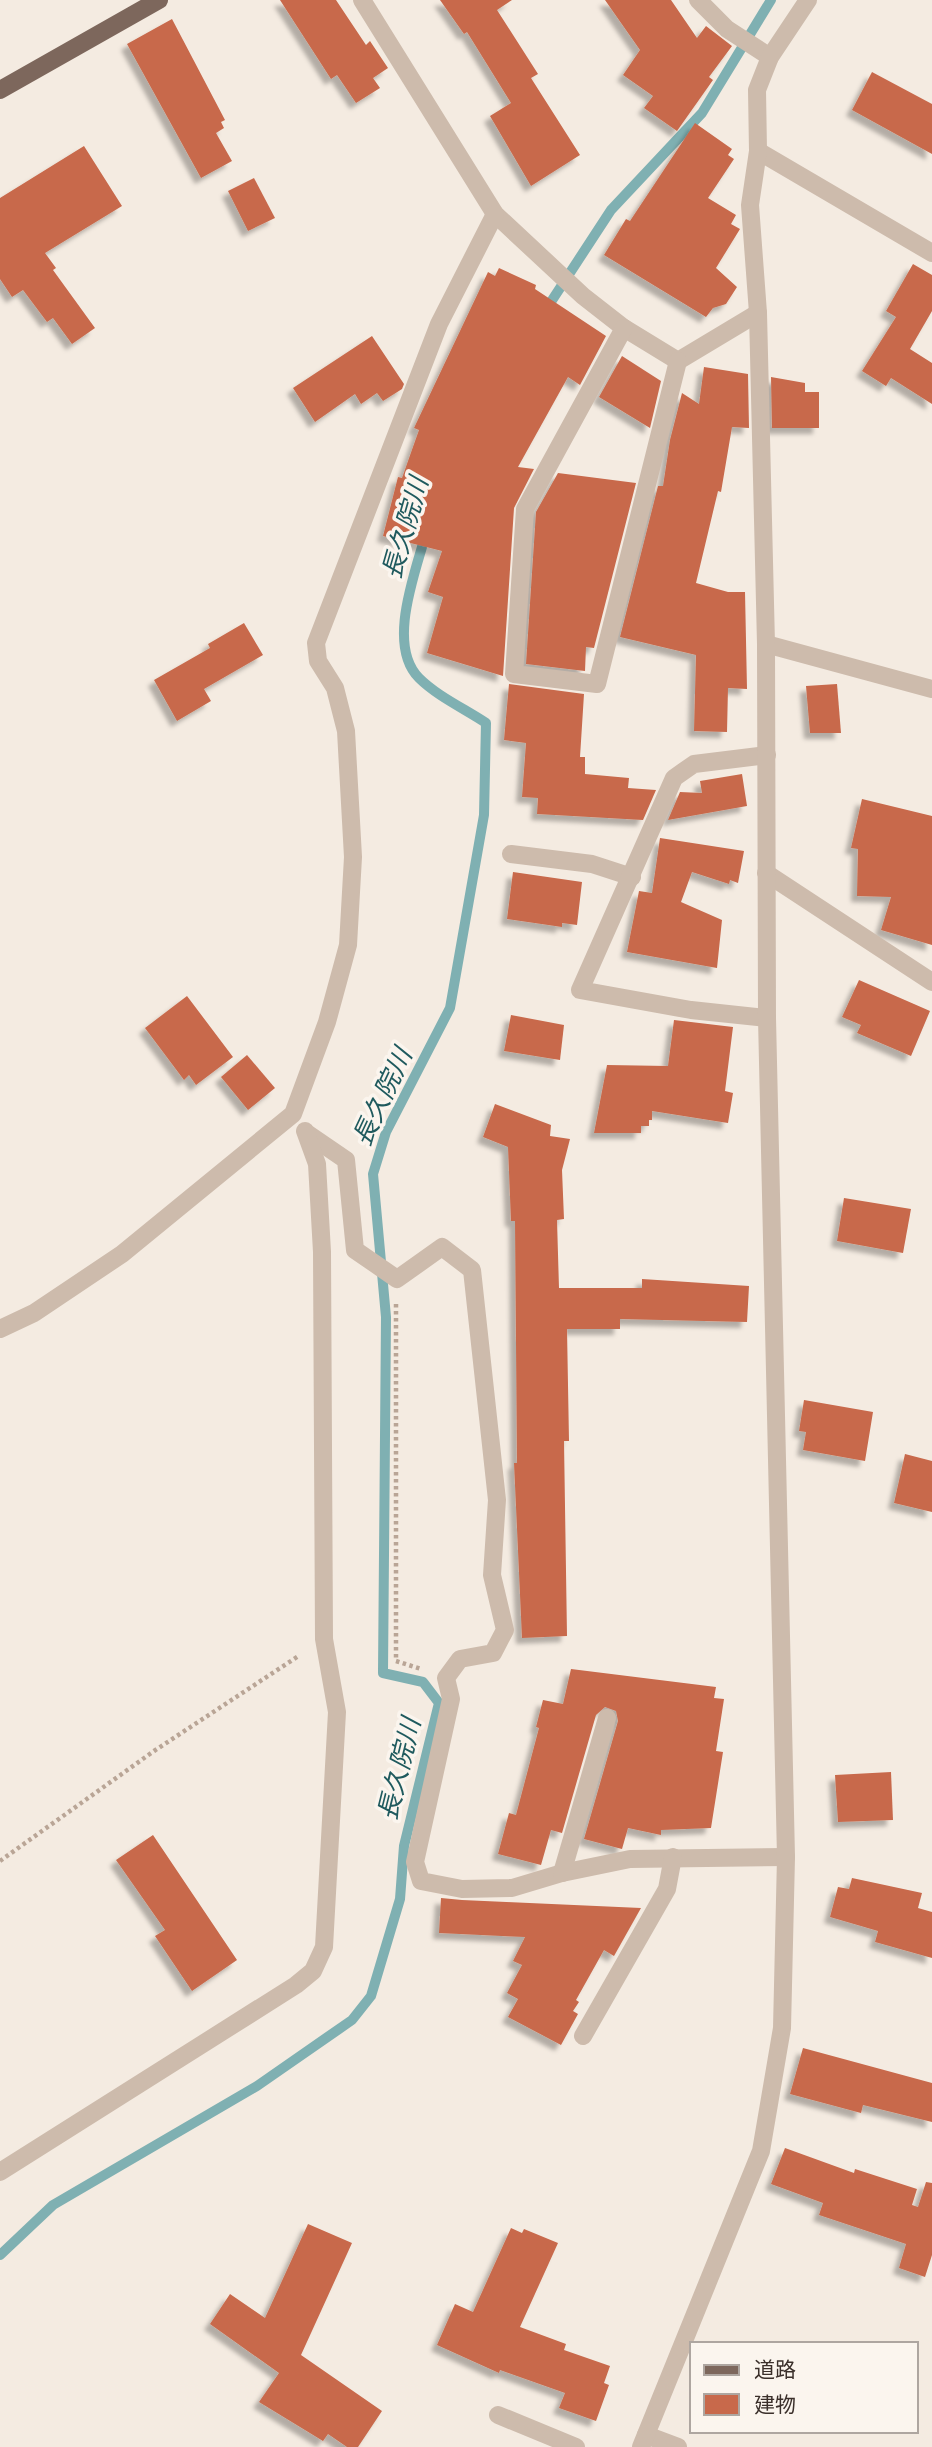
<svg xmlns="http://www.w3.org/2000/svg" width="932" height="2447" font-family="Inter,'Noto Sans JP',sans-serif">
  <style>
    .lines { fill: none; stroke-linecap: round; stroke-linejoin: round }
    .stream { stroke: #7fb0b2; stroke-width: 10 }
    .building { fill: #c8694b; filter: url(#shadow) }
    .path { stroke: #b9a596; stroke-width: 4.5; stroke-dasharray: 3.5 3.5; stroke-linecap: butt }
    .minor { stroke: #cdbbac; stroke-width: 18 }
    .major { stroke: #7d675c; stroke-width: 18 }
    .labels { text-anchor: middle; stroke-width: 7; stroke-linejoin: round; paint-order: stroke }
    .water-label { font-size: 26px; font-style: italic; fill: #1f5a5e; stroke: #fbf5ee }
  </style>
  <defs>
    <filter id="shadow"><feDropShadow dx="-6" dy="6" stdDeviation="2" flood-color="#0004"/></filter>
  </defs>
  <rect width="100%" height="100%" fill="#f4ebe1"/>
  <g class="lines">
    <g class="stream">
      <polyline points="545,311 611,210 702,113 771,0"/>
      <path d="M0,2255L53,2205L257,2086L352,2020L371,1996L400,1899L404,1846L439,1703L423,1682L383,1673L386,1317L373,1174L386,1132L450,1008L484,815L486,723C465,709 437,696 419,678C386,645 416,571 426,533"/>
    </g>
  </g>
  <g class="building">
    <polygon points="280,0 336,0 366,45 370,41 388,68 373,78 380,88 356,103 337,75 331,79"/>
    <polygon points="440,0 512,0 497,10 538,74 531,78 580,155 531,186 490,116 511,103 467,32 464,34"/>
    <polygon points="605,0 671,0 697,38 706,26 732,46 709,77 713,80 677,131 644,108 653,96 623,75 640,50"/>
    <polygon points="172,19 225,120 221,122 224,128 216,133 232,161 201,178 127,44"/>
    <polygon points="872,72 932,104 932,154 852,110"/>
    <polygon points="695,123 732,149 728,155 734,159 708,198 736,215 731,224 740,229 716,268 737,287 726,304 713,308 706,317 604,255 626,219 630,221"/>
    <polygon points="84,146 122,206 45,253 56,268 53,270 95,328 72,344 53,318 47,322 23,290 12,297 0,279 0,198"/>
    <polygon points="254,178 275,218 248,231 228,191"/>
    <polygon points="913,264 932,275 932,311 910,349 932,363 932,404 891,378 886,386 862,371 896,317 886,311"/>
    <polygon points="499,268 536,285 535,289 606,336 580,385 568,377 518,467 534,469 514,508 503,676 427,653 443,597 428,592 442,551 383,536 398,477 402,478 419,430 414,428 488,272 495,276"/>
    <polygon points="372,336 404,384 402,389 383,401 377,393 361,404 355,394 315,422 293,388"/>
    <polygon points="622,356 661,381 650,428 599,397"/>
    <polygon points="704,367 748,374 749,428 732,427 721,492 718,491 696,583 728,592 745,592 747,689 728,688 727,732 694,731 696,655 620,637 658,486 663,486 670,440 682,393 699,404"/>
    <polygon points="771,377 805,383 805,392 819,392 819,428 772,428"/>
    <polygon points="558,473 636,483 594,648 586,647 585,671 526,664 536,512"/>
    <polygon points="244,623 263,655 204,689 211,701 177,721 154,680 210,648 208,644"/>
    <polygon points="509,684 584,694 580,757 585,757 585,774 629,778 628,788 656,790 643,820 537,814 538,798 522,797 526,743 504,740"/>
    <polygon points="837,684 841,733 810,733 806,686"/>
    <polygon points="742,774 747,806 668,820 680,792 702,793 700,781"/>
    <polygon points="862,799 932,816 932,945 881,930 891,897 857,896 858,849 851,848"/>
    <polygon points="660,838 744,851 738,883 730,880 729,884 692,872 681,902 722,920 717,968 627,952 639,891 652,893"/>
    <polygon points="513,872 582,882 577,925 562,923 562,927 507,919"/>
    <polygon points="859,980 930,1011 911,1056 857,1033 861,1025 842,1017"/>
    <polygon points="187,996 233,1057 196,1085 189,1075 184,1080 145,1028"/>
    <polygon points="511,1015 564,1025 560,1060 504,1051"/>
    <polygon points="674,1020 733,1027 725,1091 733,1093 728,1123 652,1111 652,1120 649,1120 649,1126 641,1126 641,1133 594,1133 607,1065 668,1066"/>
    <polygon points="247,1055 275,1088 248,1110 221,1077"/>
    <polygon points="495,1104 551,1125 550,1136 570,1139 562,1170 564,1219 557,1220 559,1288 642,1288 642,1279 749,1286 747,1322 620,1319 620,1329 567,1329 569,1441 564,1441 567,1636 522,1638 514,1463 517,1463 515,1221 511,1221 508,1147 483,1137"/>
    <polygon points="844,1198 911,1209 903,1253 837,1241"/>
    <polygon points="804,1400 873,1412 865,1461 803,1450 806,1432 799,1431"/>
    <polygon points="905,1454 932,1461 932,1512 894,1503"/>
    <polygon points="571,1669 716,1687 714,1698 724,1699 716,1751 723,1752 711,1828 661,1830 661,1835 628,1828 622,1849 584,1839 618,1721 616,1711 605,1707 596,1715 562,1833 551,1830 541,1865 498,1854 509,1813 516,1815 539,1728 536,1727 543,1700 563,1704"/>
    <polygon points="891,1772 893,1820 838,1822 835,1775"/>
    <polygon points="153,1835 237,1960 192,1991 155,1936 165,1930 116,1860"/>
    <polygon points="852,1878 922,1893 918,1908 932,1912 932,1958 875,1942 878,1931 830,1917 838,1887 849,1889"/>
    <polygon points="441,1898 462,1900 641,1908 614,1956 604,1950 576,2000 579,2002 573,2011 578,2014 561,2045 508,2017 518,1999 507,1993 522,1965 513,1961 525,1937 439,1933"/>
    <polygon points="803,2048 932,2083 932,2122 863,2105 861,2113 790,2094"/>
    <polygon points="785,2148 854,2173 855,2169 917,2189 912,2205 918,2207 926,2182 932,2183 932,2255 925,2277 899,2268 906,2244 819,2215 823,2203 771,2184"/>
    <polygon points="308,2224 352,2243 301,2355 382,2411 358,2447 347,2447 328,2434 323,2441 259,2402 279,2373 210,2324 230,2294 265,2318"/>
    <polygon points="511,2228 522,2233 524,2229 558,2243 520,2327 566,2344 564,2350 610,2366 604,2383 609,2385 596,2421 559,2408 565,2393 500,2370 499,2373 437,2345 455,2304 473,2312"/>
  </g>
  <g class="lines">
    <g class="path">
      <polyline points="396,1304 396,1661 421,1669"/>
      <polyline points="0,1861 154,1751 300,1655"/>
    </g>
    <g class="minor">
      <polyline points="362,0 495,214 583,296 624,328 678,361 758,313"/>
      <polyline points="698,0 727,29 770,57"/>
      <polyline points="758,151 932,253"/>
      <polyline points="624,328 525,509 514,674 597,684 678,361"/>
      <polyline points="766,644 932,689"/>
      <polyline points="511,854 592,864 632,877"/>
      <polyline points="766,873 932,982"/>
      <polyline points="767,1018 691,1010 580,990 674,778 694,764 767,755"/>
      <polyline points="308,1134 346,1160 355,1250 397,1279 442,1247 472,1270 497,1500 492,1575 505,1630 493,1653 460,1659 446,1678 451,1699 415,1862 421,1881 462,1889 512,1888 562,1873 630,1859 786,1857"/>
      <polyline points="0,1329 34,1313 122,1254 293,1114 327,1022 348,945 353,857 346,731 335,688 318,661 316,643 439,324 495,214"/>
      <polyline points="562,1873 607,1718"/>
      <polyline points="583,2036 667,1889 673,1857"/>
      <polyline points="0,2172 296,1985 313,1971 324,1947 337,1712 324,1639 322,1252 317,1164 305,1131"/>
      <polyline points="498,2415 576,2447"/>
      <polyline points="646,2435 678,2447"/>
      <polyline points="641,2447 761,2151 782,2028 786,1857 767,1018 766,644 758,313 750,205 758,151 757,90 770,57 808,0"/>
    </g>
    <polyline class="major" points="0,90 159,0"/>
  </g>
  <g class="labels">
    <g class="water-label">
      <text transform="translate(405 528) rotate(-74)" y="9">長久院川</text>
      <text transform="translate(382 1097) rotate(-65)" y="9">長久院川</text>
      <text transform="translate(399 1769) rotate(-76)" y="9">長久院川</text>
    </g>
  </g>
  <rect x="690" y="2342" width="228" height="91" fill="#fbf5ee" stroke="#aea6a0" stroke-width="2"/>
  <rect x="704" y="2365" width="35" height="10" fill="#7d675c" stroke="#aea6a0" stroke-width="2"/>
  <text x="754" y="2377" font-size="21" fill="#3b302b">道路</text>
  <rect x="704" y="2394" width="35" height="21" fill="#c8694b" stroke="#aea6a0" stroke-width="2"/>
  <text x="754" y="2412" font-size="21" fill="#3b302b">建物</text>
</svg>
